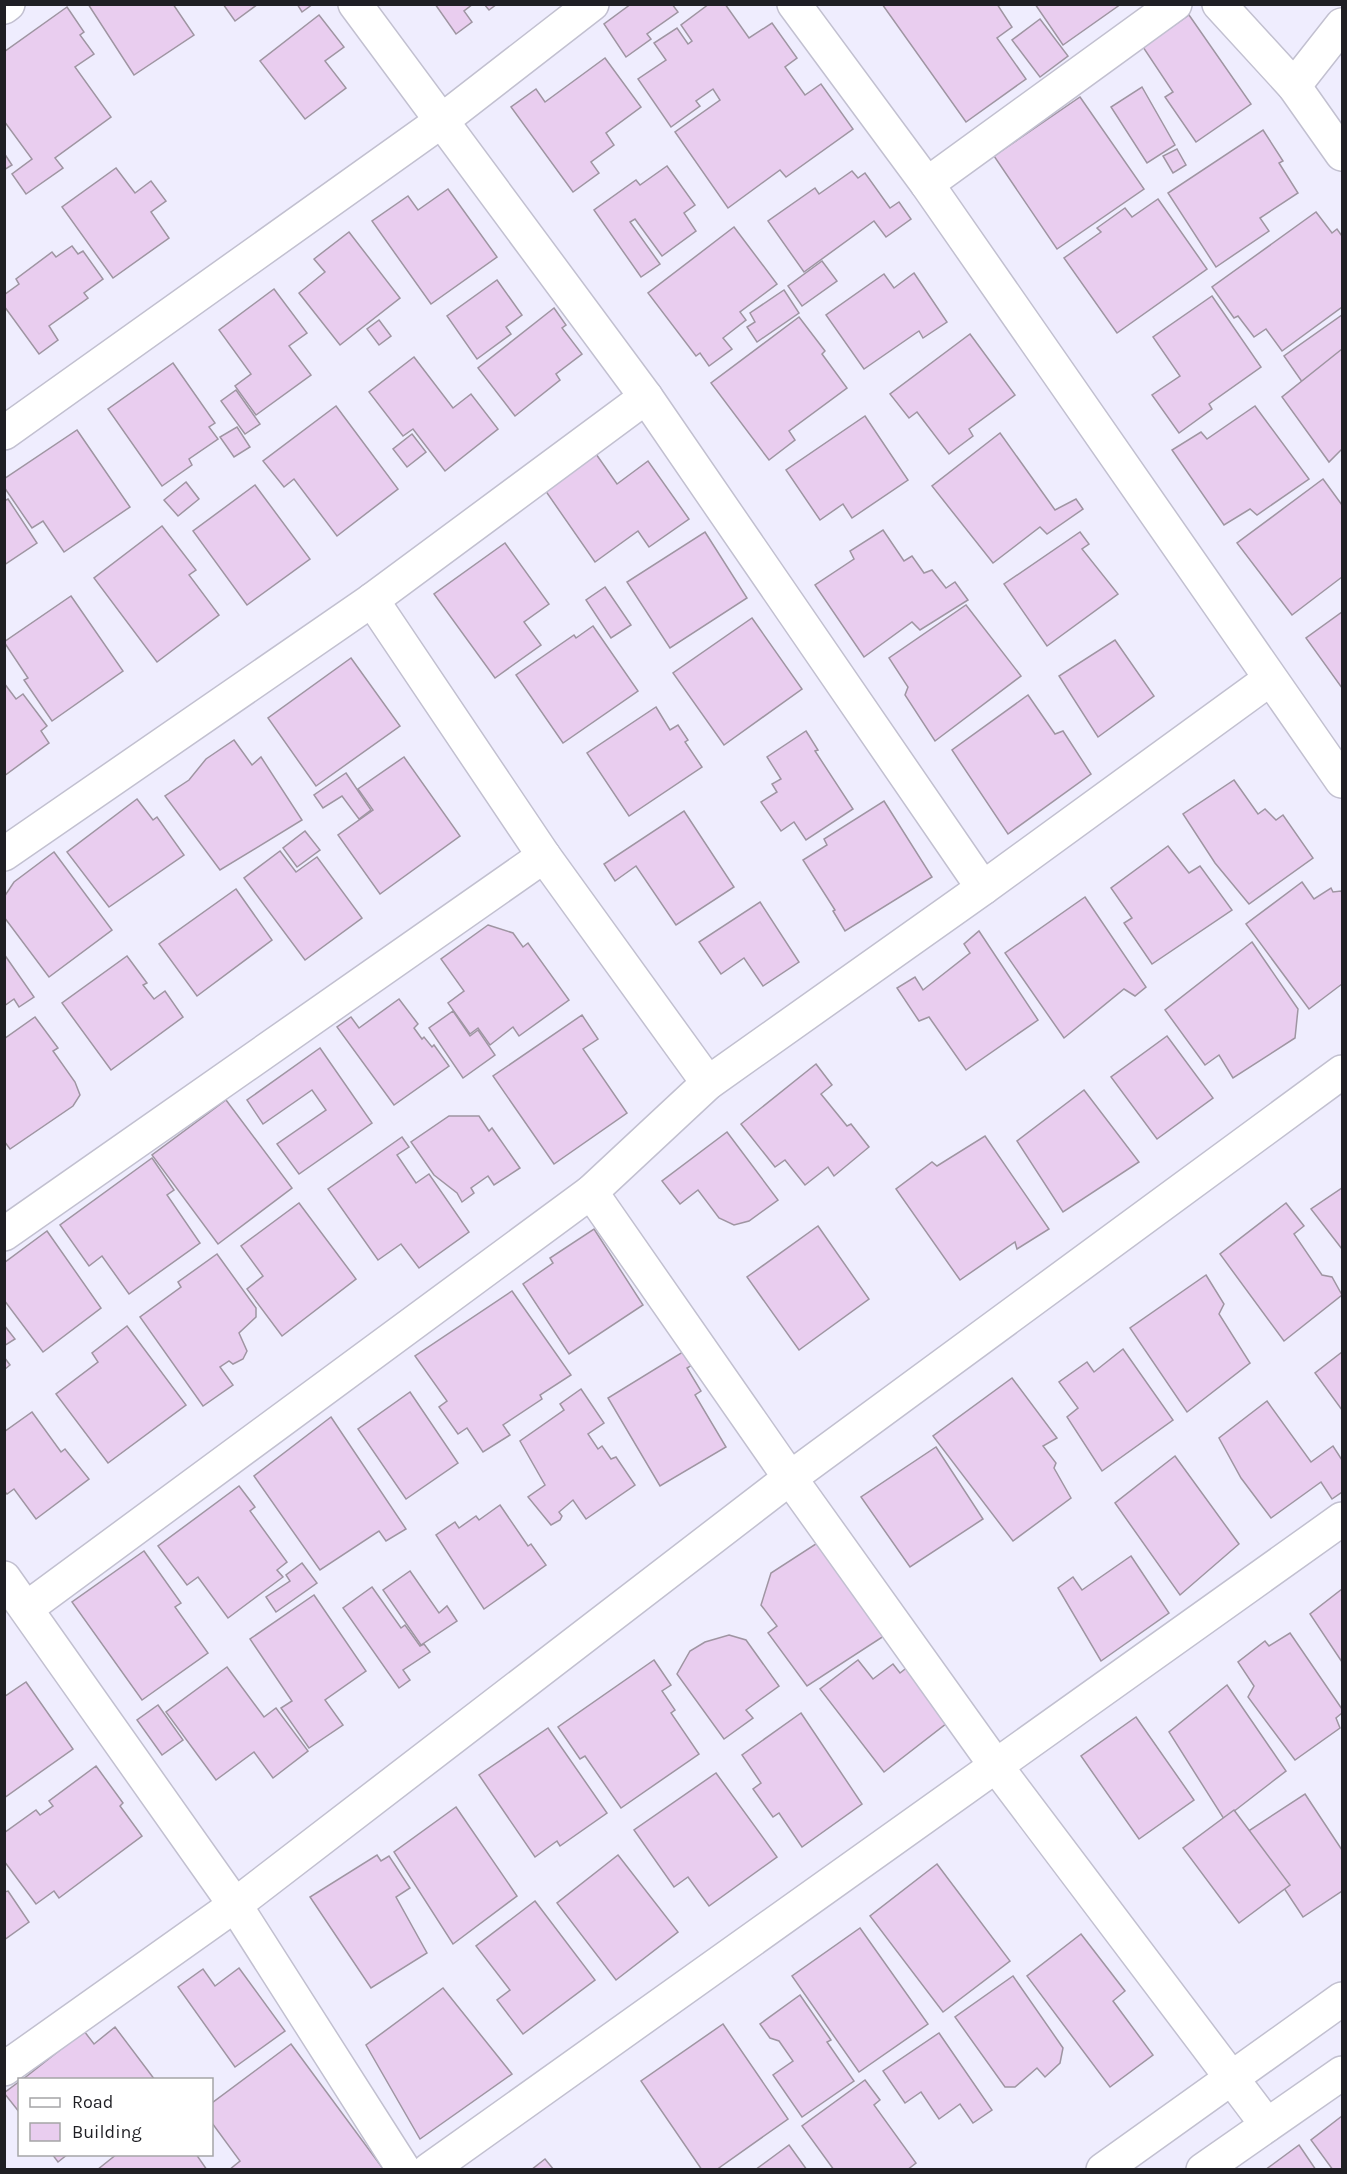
<svg xmlns="http://www.w3.org/2000/svg" width="1347" height="2174" font-family="Karla,sans-serif">
  <style>
    .building { fill: #e9cdef; stroke: #9f95a2; stroke-width: 1.5 }
    .lines { fill: none; stroke-linecap: round; stroke-linejoin: round }
    .minor-casing { stroke: #c2c0d0; stroke-width: 36 }
    .primary-casing { stroke: #c2c0d0; stroke-width: 36 }
    .minor { stroke: #fff; stroke-width: 33 }
    .primary { stroke: #fff; stroke-width: 33 }
  </style>
  <rect width="100%" height="100%" fill="#efedfe"/>
  <g class="building">
    <polygon points="88,4 173,4 194,35 134,75"/>
    <polygon points="223,4 258,4 235,21"/>
    <polygon points="297,4 313,4 302,12"/>
    <polygon points="435,4 473,4 464,11 472,22 456,34"/>
    <polygon points="484,4 497,4 489,10"/>
    <polygon points="631,4 672,4 678,12 647,34 651,39 626,57 604,24"/>
    <polygon points="709,4 725,4 749,38 772,23 797,58 785,67 805,95 821,84 853,129 786,177 780,170 728,208 675,132 720,100 713,89 696,101 700,106 671,127 638,79 666,60 654,43 677,28 688,44 692,41 681,25"/>
    <polygon points="882,4 997,4 1012,27 997,38 1026,79 966,122"/>
    <polygon points="1035,4 1121,4 1063,45"/>
    <polygon points="67,7 84,32 80,35 94,54 75,67 111,117 55,158 63,168 26,194 12,174 32,159 4,121 4,52"/>
    <polygon points="319,15 344,47 325,61 346,88 305,119 260,61"/>
    <polygon points="1189,15 1251,104 1196,142 1165,97 1173,92 1143,47"/>
    <polygon points="1040,19 1068,56 1040,77 1012,40"/>
    <polygon points="605,58 641,107 606,133 614,145 591,162 599,173 573,192 511,107 536,89 545,102"/>
    <polygon points="1142,87 1175,145 1147,163 1111,107"/>
    <polygon points="1080,97 1144,189 1057,249 994,156"/>
    <polygon points="1263,130 1283,161 1279,163 1298,193 1260,218 1269,231 1216,267 1168,193"/>
    <polygon points="1177,149 1186,165 1173,173 1163,156"/>
    <polygon points="4,153 12,165 4,170"/>
    <polygon points="667,166 695,205 684,213 696,231 662,256 635,219 630,222 660,264 641,277 594,210 636,180 640,185"/>
    <polygon points="116,168 135,193 151,181 166,201 151,212 169,238 113,278 62,207"/>
    <polygon points="852,171 858,178 865,173 890,208 899,202 911,219 886,237 874,221 804,272 768,221 815,188 819,194"/>
    <polygon points="448,189 497,257 431,304 372,221 408,196 418,210"/>
    <polygon points="1158,199 1207,269 1117,333 1064,258 1101,232 1097,228 1125,208 1132,217"/>
    <polygon points="1316,212 1332,233 1337,229 1342,236 1342,307 1282,351 1266,329 1254,337 1238,316 1234,318 1212,287"/>
    <polygon points="734,227 777,284 740,312 746,320 723,338 732,349 709,366 700,353 696,356 648,293"/>
    <polygon points="349,232 400,298 340,345 299,293 325,272 314,259"/>
    <polygon points="72,246 78,254 83,251 103,279 84,293 88,298 49,326 58,340 39,354 4,306 4,295 19,284 16,279 52,252 56,257"/>
    <polygon points="822,261 837,281 802,306 788,286"/>
    <polygon points="914,273 947,322 923,338 919,331 864,369 826,315 884,274 894,288"/>
    <polygon points="497,280 522,315 506,327 511,334 477,359 447,316"/>
    <polygon points="274,289 307,333 289,346 311,375 256,415 235,386 251,374 219,330"/>
    <polygon points="784,290 799,313 757,342 747,327 755,322 750,313"/>
    <polygon points="1212,296 1261,367 1209,404 1212,409 1179,433 1152,395 1180,376 1153,337"/>
    <polygon points="554,308 566,325 562,328 582,354 556,374 560,380 515,416 478,368"/>
    <polygon points="1342,315 1342,439 1284,356"/>
    <polygon points="799,317 825,351 822,354 847,388 789,431 795,440 769,460 711,383"/>
    <polygon points="379,320 391,336 379,345 367,329"/>
    <polygon points="970,334 1015,395 969,429 973,436 949,454 917,412 909,418 890,394"/>
    <polygon points="1342,349 1342,449 1329,462 1282,397"/>
    <polygon points="414,357 453,408 471,394 498,429 445,471 413,429 403,436 369,392"/>
    <polygon points="173,363 215,423 209,427 218,439 189,459 192,465 162,486 108,409"/>
    <polygon points="236,390 260,424 245,434 221,401"/>
    <polygon points="336,406 398,489 337,536 294,479 284,487 263,461"/>
    <polygon points="1255,406 1309,479 1257,515 1250,509 1224,525 1172,450 1201,432 1207,439"/>
    <polygon points="865,416 908,480 852,518 843,504 820,520 786,470"/>
    <polygon points="237,427 250,447 234,457 220,437"/>
    <polygon points="77,430 130,507 64,552 43,521 32,528 4,487 4,479"/>
    <polygon points="1000,433 1055,510 1076,499 1083,509 1047,534 1040,527 993,563 932,486"/>
    <polygon points="412,434 426,452 407,467 393,449"/>
    <polygon points="596,454 617,484 648,461 689,519 649,547 638,531 595,562 545,490"/>
    <polygon points="1323,479 1342,505 1342,577 1292,615 1237,543"/>
    <polygon points="186,482 199,499 178,516 164,500"/>
    <polygon points="255,485 310,559 247,605 193,531"/>
    <polygon points="8,499 37,543 4,565 4,501"/>
    <polygon points="162,526 196,570 189,575 219,615 157,662 94,578"/>
    <polygon points="883,530 904,561 912,556 924,573 932,570 946,588 955,582 968,600 920,630 912,622 864,657 815,585 854,559 850,551"/>
    <polygon points="705,532 747,598 670,648 627,582"/>
    <polygon points="1080,532 1089,544 1082,549 1118,594 1047,646 1004,584"/>
    <polygon points="505,543 549,604 524,622 541,645 495,678 434,594"/>
    <polygon points="605,587 631,625 611,638 586,600"/>
    <polygon points="71,596 123,671 52,721 24,680 28,678 4,642"/>
    <polygon points="966,605 1021,676 935,741 905,695 908,687 889,658"/>
    <polygon points="1342,612 1342,688 1306,638"/>
    <polygon points="752,618 802,689 724,745 673,673"/>
    <polygon points="593,626 638,691 563,743 516,675 574,635 576,638"/>
    <polygon points="1115,640 1154,696 1098,737 1059,676"/>
    <polygon points="351,658 400,726 316,786 268,718"/>
    <polygon points="4,683 16,699 23,694 47,726 41,731 49,743 4,776"/>
    <polygon points="1028,695 1055,734 1063,731 1091,774 1008,834 952,750"/>
    <polygon points="656,707 670,730 678,725 688,740 685,742 702,767 629,816 587,753"/>
    <polygon points="806,731 818,750 815,751 853,809 806,840 794,822 781,831 761,802 777,792 772,784 781,779 767,757"/>
    <polygon points="234,740 252,765 261,757 302,820 220,870 165,796 189,780 206,759"/>
    <polygon points="404,757 460,836 380,894 338,835 373,810 358,789"/>
    <polygon points="346,773 371,810 359,819 342,796 323,808 314,795"/>
    <polygon points="1234,780 1258,814 1265,809 1276,820 1283,815 1313,858 1249,904 1215,863 1183,814"/>
    <polygon points="137,799 153,820 157,817 184,855 109,907 67,852"/>
    <polygon points="884,801 932,877 845,931 833,911 835,910 803,860 827,845 824,839"/>
    <polygon points="684,811 734,887 676,925 636,866 615,881 604,864"/>
    <polygon points="305,831 320,850 297,867 283,848"/>
    <polygon points="1168,846 1189,873 1200,866 1232,910 1152,964 1124,923 1132,918 1111,888"/>
    <polygon points="280,851 296,872 317,857 362,918 305,960 244,878"/>
    <polygon points="54,852 112,930 49,977 4,917 4,897 14,882"/>
    <polygon points="1302,882 1314,899 1331,888 1333,892 1341,891 1342,893 1342,984 1309,1009 1246,924"/>
    <polygon points="236,889 272,940 197,996 159,944"/>
    <polygon points="1085,897 1146,987 1135,996 1124,989 1064,1038 1005,953"/>
    <polygon points="760,902 799,962 763,986 744,958 721,974 699,942"/>
    <polygon points="488,925 513,933 523,947 528,943 569,1000 519,1036 513,1027 490,1045 478,1028 470,1034 448,1003 464,991 441,959"/>
    <polygon points="979,931 1038,1020 966,1070 929,1017 919,1021 897,988 915,977 923,990 970,953 964,944"/>
    <polygon points="1252,942 1298,1009 1295,1038 1233,1078 1219,1055 1205,1065 1165,1010"/>
    <polygon points="4,954 34,997 19,1007 14,999 4,1006"/>
    <polygon points="127,956 147,983 143,985 154,999 165,991 183,1017 111,1070 62,1003"/>
    <polygon points="399,999 418,1024 414,1028 422,1039 424,1037 432,1047 434,1045 449,1066 394,1105 337,1027 351,1017 359,1028"/>
    <polygon points="453,1011 470,1036 478,1030 495,1055 463,1078 429,1028"/>
    <polygon points="582,1015 598,1039 583,1049 627,1113 554,1164 493,1076"/>
    <polygon points="35,1017 58,1048 53,1051 75,1082 80,1095 73,1106 10,1149 4,1141 4,1039"/>
    <polygon points="1167,1036 1213,1098 1157,1139 1111,1077"/>
    <polygon points="320,1048 372,1123 299,1174 277,1144 326,1110 312,1090 263,1124 247,1100"/>
    <polygon points="816,1064 832,1085 821,1094 847,1126 851,1124 869,1147 834,1176 828,1167 805,1185 785,1160 775,1167 741,1124"/>
    <polygon points="1084,1090 1139,1162 1063,1212 1017,1141"/>
    <polygon points="226,1100 292,1188 218,1244 152,1155"/>
    <polygon points="449,1116 479,1116 489,1131 492,1128 520,1168 494,1185 488,1176 471,1188 474,1193 462,1202 457,1193 434,1175 411,1142"/>
    <polygon points="727,1132 778,1200 749,1221 734,1225 719,1218 698,1190 680,1204 662,1181"/>
    <polygon points="985,1136 1049,1229 1017,1249 1015,1242 960,1280 896,1189 932,1162 937,1166"/>
    <polygon points="402,1137 409,1147 397,1155 416,1183 429,1174 469,1232 419,1268 401,1244 378,1260 328,1189"/>
    <polygon points="152,1158 174,1190 167,1195 200,1243 129,1294 102,1256 89,1266 60,1225"/>
    <polygon points="1342,1188 1342,1249 1311,1209"/>
    <polygon points="299,1203 356,1279 282,1336 247,1289 263,1276 241,1246"/>
    <polygon points="1286,1203 1304,1226 1294,1234 1322,1275 1332,1277 1342,1295 1284,1341 1220,1254"/>
    <polygon points="818,1226 869,1299 799,1350 747,1277"/>
    <polygon points="594,1229 643,1305 569,1354 523,1284 553,1263 550,1258"/>
    <polygon points="47,1231 101,1308 43,1352 4,1300 4,1263"/>
    <polygon points="217,1254 256,1308 256,1317 239,1333 247,1351 243,1359 233,1364 229,1361 220,1367 233,1385 203,1406 140,1317 181,1287 178,1282"/>
    <polygon points="1206,1275 1224,1304 1219,1314 1250,1363 1187,1412 1130,1328"/>
    <polygon points="512,1291 571,1375 540,1395 542,1399 503,1425 510,1435 483,1452 467,1428 458,1434 439,1407 447,1401 415,1356"/>
    <polygon points="4,1325 15,1339 4,1346"/>
    <polygon points="127,1326 186,1405 108,1463 56,1394 98,1362 92,1353"/>
    <polygon points="1123,1349 1173,1420 1102,1471 1067,1417 1078,1408 1059,1382 1087,1362 1094,1372"/>
    <polygon points="686,1350 694,1364 687,1368 701,1391 695,1395 726,1447 660,1486 608,1398"/>
    <polygon points="1342,1352 1342,1410 1315,1373"/>
    <polygon points="4,1357 10,1365 4,1370"/>
    <polygon points="1012,1378 1057,1438 1043,1446 1056,1463 1054,1468 1071,1498 1013,1541 933,1436"/>
    <polygon points="581,1389 604,1423 588,1434 598,1449 602,1446 611,1459 616,1457 635,1485 586,1519 573,1500 559,1512 562,1516 560,1520 551,1525 528,1497 545,1485 520,1441 564,1410 560,1404"/>
    <polygon points="410,1392 458,1463 406,1499 358,1429"/>
    <polygon points="1267,1401 1311,1462 1333,1446 1342,1460 1342,1492 1332,1499 1321,1482 1271,1518 1241,1478 1219,1438"/>
    <polygon points="32,1412 61,1452 65,1449 89,1479 36,1519 14,1489 7,1494 4,1491 4,1432"/>
    <polygon points="331,1417 406,1529 386,1541 379,1531 320,1570 254,1476"/>
    <polygon points="936,1447 983,1519 910,1567 861,1497"/>
    <polygon points="1175,1456 1239,1544 1180,1595 1115,1503"/>
    <polygon points="239,1486 255,1507 250,1511 287,1562 277,1570 283,1577 228,1618 198,1577 187,1585 158,1546"/>
    <polygon points="500,1505 528,1546 531,1544 546,1565 484,1609 436,1535 455,1522 459,1528 476,1516 479,1520"/>
    <polygon points="825,1538 887,1634 807,1686 768,1633 777,1626 761,1605 771,1573"/>
    <polygon points="144,1551 181,1603 175,1607 208,1653 142,1700 72,1602"/>
    <polygon points="1131,1556 1169,1613 1101,1661 1058,1588 1073,1577 1082,1590"/>
    <polygon points="302,1563 317,1583 276,1612 266,1597 290,1581 286,1575"/>
    <polygon points="410,1571 439,1613 447,1606 457,1621 421,1645 383,1590"/>
    <polygon points="372,1587 401,1628 405,1625 420,1646 424,1644 430,1652 403,1670 410,1680 399,1688 343,1608"/>
    <polygon points="1342,1589 1342,1662 1310,1614"/>
    <polygon points="314,1595 366,1671 325,1700 343,1725 309,1748 281,1708 292,1701 250,1639"/>
    <polygon points="1290,1633 1342,1709 1342,1713 1336,1718 1340,1728 1295,1760 1248,1697 1254,1686 1238,1662 1265,1641 1269,1646"/>
    <polygon points="729,1635 746,1640 779,1686 746,1710 753,1718 724,1739 677,1674 690,1651 705,1642"/>
    <polygon points="654,1660 671,1685 662,1691 675,1710 671,1713 699,1754 621,1808 585,1756 580,1759 558,1727"/>
    <polygon points="858,1660 873,1679 893,1664 900,1673 914,1662 956,1716 884,1772 820,1689"/>
    <polygon points="227,1667 264,1717 276,1708 308,1751 273,1778 254,1752 216,1780 166,1712"/>
    <polygon points="26,1682 73,1749 4,1798 4,1697"/>
    <polygon points="1227,1685 1286,1771 1224,1819 1169,1732"/>
    <polygon points="158,1705 183,1740 162,1755 137,1720"/>
    <polygon points="801,1713 862,1804 802,1847 779,1813 773,1817 753,1789 761,1783 742,1755"/>
    <polygon points="1136,1717 1194,1800 1139,1839 1081,1756"/>
    <polygon points="548,1728 607,1813 560,1846 557,1841 535,1857 479,1775"/>
    <polygon points="96,1766 123,1803 120,1806 142,1836 59,1898 54,1891 36,1904 4,1861 4,1833 36,1810 40,1815 53,1806 49,1801"/>
    <polygon points="716,1773 777,1857 709,1906 688,1877 674,1887 634,1830"/>
    <polygon points="1305,1794 1342,1850 1342,1891 1303,1917 1247,1832"/>
    <polygon points="456,1807 517,1896 453,1944 394,1852"/>
    <polygon points="1234,1810 1290,1885 1239,1923 1183,1848"/>
    <polygon points="377,1855 381,1861 389,1856 410,1888 396,1897 427,1953 371,1988 310,1897"/>
    <polygon points="618,1855 678,1932 616,1980 557,1903"/>
    <polygon points="937,1864 1010,1961 943,2012 870,1916"/>
    <polygon points="8,1891 29,1922 4,1940 4,1892"/>
    <polygon points="535,1901 595,1980 523,2034 497,2000 510,1990 476,1946"/>
    <polygon points="860,1928 928,2024 859,2072 792,1976"/>
    <polygon points="1081,1934 1125,1991 1113,2001 1153,2055 1110,2087 1027,1976"/>
    <polygon points="239,1968 285,2031 235,2067 178,1987 203,1969 215,1986"/>
    <polygon points="1013,1976 1063,2048 1060,2063 1045,2077 1037,2068 1015,2087 1005,2087 955,2017"/>
    <polygon points="443,1988 512,2074 420,2139 366,2045"/>
    <polygon points="800,1995 831,2040 827,2042 854,2081 802,2117 773,2075 793,2061 779,2041 770,2038 760,2024"/>
    <polygon points="723,2024 788,2119 716,2170 702,2170 641,2081"/>
    <polygon points="115,2027 155,2080 22,2080 84,2031 94,2044"/>
    <polygon points="939,2033 992,2110 973,2123 960,2104 939,2119 921,2092 905,2103 883,2071"/>
    <polygon points="291,2044 384,2170 229,2170 240,2161 212,2123 212,2103"/>
    <polygon points="865,2080 880,2100 874,2105 916,2163 907,2170 834,2170 802,2126"/>
    <polygon points="20,2081 20,2113 4,2093"/>
    <polygon points="1342,2116 1342,2170 1333,2170 1311,2140"/>
    <polygon points="789,2145 807,2170 755,2170"/>
    <polygon points="1299,2145 1316,2170 1265,2170"/>
    <polygon points="52,2154 68,2154 58,2162"/>
    <polygon points="117,2154 196,2154 207,2170 97,2170"/>
    <polygon points="545,2159 554,2170 531,2170"/>
  </g>
  <g class="lines">
    <g class="minor-casing">
      <g id="minor">
        <polyline points="355,4 646,397 983,888"/>
        <polyline points="794,4 927,184 1342,781"/>
        <polyline points="1219,4 1294,86 1342,154"/>
        <polyline points="4,7 8,4"/>
        <polyline points="1294,86 1342,25"/>
        <polyline points="927,184 1175,4"/>
        <polyline points="4,433 440,122 592,4"/>
        <polyline points="372,600 544,856 708,1083"/>
        <polyline points="4,854 372,600 646,397"/>
        <polyline points="591,1192 790,1478 996,1766 1267,2125"/>
        <polyline points="4,1234 544,856"/>
        <polyline points="4,1578 235,1905 404,2170"/>
        <polyline points="27,1608 591,1192 708,1083 983,888 1270,679"/>
        <polyline points="4,2069 235,1905 790,1478 1342,1072"/>
        <polyline points="429,2170 1342,1519"/>
      </g>
    </g>
    <g class="primary-casing">
      <g id="primary">
        <polyline points="1103,2170 1342,1999"/>
        <polyline points="1203,2170 1342,2073"/>
      </g>
    </g>
    <use href="#minor" class="minor"/>
    <use href="#primary" class="primary"/>
  </g>
  <rect width="1347" height="2174" fill="none" stroke="#1f1f24" stroke-width="12"/>
  <rect x="18" y="2078" width="195" height="78" fill="#ffffff" stroke="#a5a5a7" stroke-width="1.5"/>
  <rect x="30" y="2098" width="30" height="9" fill="#ffffff" stroke="#a5a5a7" stroke-width="1.5"/>
  <text x="72" y="2108" font-size="18" fill="#1f1f24">Road</text>
  <rect x="30" y="2123" width="30" height="18" fill="#e9cdef" stroke="#a5a5a7" stroke-width="1.5"/>
  <text x="72" y="2138" font-size="18" fill="#1f1f24">Building</text>
</svg>
